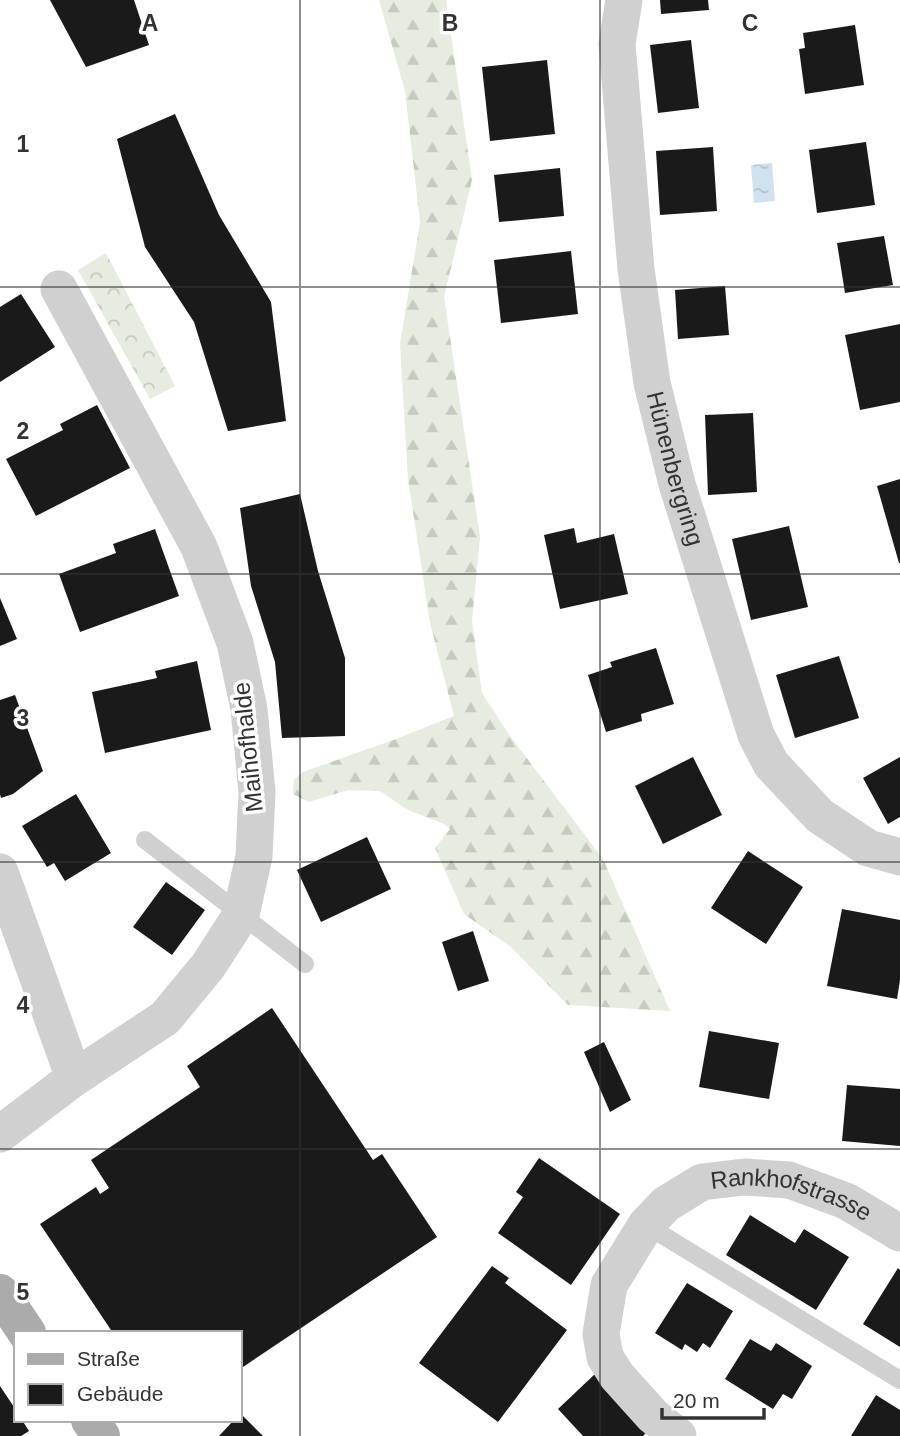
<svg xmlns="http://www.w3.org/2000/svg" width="900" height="1436" font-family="Helvetica,sans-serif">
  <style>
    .forest { fill: url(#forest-firs) }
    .park { fill: url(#park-crowns) }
    .water { fill: url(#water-ripples) }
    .building { fill: #1a1a1a }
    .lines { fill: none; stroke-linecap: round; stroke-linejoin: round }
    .lane { stroke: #d0d0d0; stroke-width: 18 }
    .street { stroke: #d0d0d0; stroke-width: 37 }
    .primary { stroke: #ababab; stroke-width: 38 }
    .grid { fill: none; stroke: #333; stroke-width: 2; stroke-opacity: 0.55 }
    .labels { text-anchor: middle; stroke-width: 7; stroke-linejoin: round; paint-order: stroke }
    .street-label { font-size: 24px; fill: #333; stroke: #fff }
    .grid-label { font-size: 23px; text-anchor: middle; font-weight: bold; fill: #333; stroke: #fff; stroke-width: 7; stroke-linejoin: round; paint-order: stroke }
  </style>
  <defs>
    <pattern id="forest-firs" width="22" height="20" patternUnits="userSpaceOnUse" patternTransform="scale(1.75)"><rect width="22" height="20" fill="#e6ecdf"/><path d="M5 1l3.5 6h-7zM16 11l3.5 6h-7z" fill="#c6cbc0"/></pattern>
    <pattern id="park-crowns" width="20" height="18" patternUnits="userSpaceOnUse" patternTransform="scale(1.75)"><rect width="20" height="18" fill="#e6ecdf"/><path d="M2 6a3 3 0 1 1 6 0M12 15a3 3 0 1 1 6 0" fill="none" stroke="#c6cbc0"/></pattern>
    <pattern id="water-ripples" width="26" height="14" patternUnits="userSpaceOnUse" patternTransform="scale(1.75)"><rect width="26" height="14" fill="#cfe2ee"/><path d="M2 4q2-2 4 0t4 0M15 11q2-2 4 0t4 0" fill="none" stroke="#b2c2cd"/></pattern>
  </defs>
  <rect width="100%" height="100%" fill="#fff"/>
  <polygon class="forest" points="379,0 446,0 472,180 444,297 480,537 472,621 482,693 510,736 603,859 670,1011 568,1005 511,947 464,914 435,848 450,829 444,824 408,810 380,791 348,790 309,802 293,794 294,780 303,772 396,739 454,716 430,623 408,479 400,344 420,222 405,91"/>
  <polygon class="park" points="106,253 175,386 150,399 78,270"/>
  <polygon class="water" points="772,163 775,201 754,203 751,165"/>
  <g class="building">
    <polygon points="50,0 134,0 149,45 86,67"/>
    <polygon points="660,0 708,0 709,10 661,14"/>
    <polygon points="855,25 864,85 805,94 799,49 805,48 803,33"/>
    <polygon points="691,40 699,108 658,113 650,45"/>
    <polygon points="547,60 555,134 490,141 482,67"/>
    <polygon points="175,114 219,215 271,302 286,421 228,431 194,322 145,247 117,139"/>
    <polygon points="866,142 875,205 817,213 809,150"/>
    <polygon points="713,147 717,211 660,215 656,151"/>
    <polygon points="560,168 564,216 499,222 494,175"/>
    <polygon points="884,236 893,285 845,293 837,243"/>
    <polygon points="571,251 578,314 501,323 494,260"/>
    <polygon points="725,286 729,335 678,339 675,290"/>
    <polygon points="21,294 55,347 0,382 0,307"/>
    <polygon points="900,324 900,402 860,410 845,335"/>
    <polygon points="97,405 130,468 36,516 6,459 63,430 60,424"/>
    <polygon points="753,413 757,492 708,495 705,415"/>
    <polygon points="900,479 900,563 899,563 877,486"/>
    <polygon points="300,494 318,571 345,658 345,736 282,738 275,662 251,586 240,508"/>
    <polygon points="789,526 808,607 751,620 732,539"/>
    <polygon points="574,528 577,543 614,534 628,594 560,609 544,535"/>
    <polygon points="155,529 179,596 80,632 59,574 116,553 113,544"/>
    <polygon points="0,598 17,639 0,646"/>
    <polygon points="656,648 674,704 641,714 642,721 606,732 588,675 612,667 610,662"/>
    <polygon points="839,656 859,718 795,738 776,675"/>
    <polygon points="197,661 211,730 105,753 92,692 157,678 155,671"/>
    <polygon points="15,695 43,771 13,794 1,798 0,794 0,700"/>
    <polygon points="693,757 722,815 663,844 635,786"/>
    <polygon points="900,757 900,817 888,824 863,778"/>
    <polygon points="76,794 111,853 65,881 54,863 47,867 22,826"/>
    <polygon points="367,837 391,889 321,922 297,870"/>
    <polygon points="748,851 803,887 766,944 711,908"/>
    <polygon points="166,882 205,910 172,955 133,927"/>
    <polygon points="842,909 900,920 900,980 897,999 827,986"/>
    <polygon points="473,931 489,981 458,991 442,942"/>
    <polygon points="272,1008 373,1160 382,1154 437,1237 240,1369 240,1333 113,1333 40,1224 96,1187 100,1194 109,1188 91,1160 200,1087 187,1066"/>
    <polygon points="709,1031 779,1043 769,1099 699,1087"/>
    <polygon points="604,1042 631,1100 610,1112 584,1052"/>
    <polygon points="847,1085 900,1089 900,1146 842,1141"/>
    <polygon points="539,1158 620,1214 571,1285 498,1233 523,1197 516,1192"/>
    <polygon points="750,1215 795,1243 804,1229 849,1257 816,1310 726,1255"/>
    <polygon points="492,1266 509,1278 505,1283 567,1330 498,1422 419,1363"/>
    <polygon points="898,1268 900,1270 900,1347 863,1324"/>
    <polygon points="687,1283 733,1311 710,1348 703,1343 697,1352 685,1344 682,1350 655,1333"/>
    <polygon points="750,1339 771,1351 776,1343 812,1366 792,1399 783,1394 773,1409 725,1379"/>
    <polygon points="596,1373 649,1430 643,1436 583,1436 558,1409"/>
    <polygon points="0,1386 16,1410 16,1420 22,1420 29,1431 21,1436 0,1436"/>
    <polygon points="876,1395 900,1410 900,1436 851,1436"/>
    <polygon points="240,1413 263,1436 219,1436 234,1420 240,1420"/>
  </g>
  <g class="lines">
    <g class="lane">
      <polyline points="145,840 305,964"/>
      <polyline points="646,1225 900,1380"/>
    </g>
    <g class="street">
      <path id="s1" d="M624,0L617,44L636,269L652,383L677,484L756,735L771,764L820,816L868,848L900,857"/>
      <polyline points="0,872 74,1078"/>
      <polyline points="0,1134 74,1078 165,1018 208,966 241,915 254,856 257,792 249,709 235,643 199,547 59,289"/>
      <path id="s2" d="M678,1436L653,1416L617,1376L605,1357L601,1334L609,1285L646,1225L666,1204L702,1182L744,1177L789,1180L846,1201L900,1233"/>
    </g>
    <g class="primary">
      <polyline points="0,1293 27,1333"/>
      <polyline points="90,1420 101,1436"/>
    </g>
  </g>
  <path class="grid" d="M300,0V1436M600,0V1436M0,287H900M0,574H900M0,862H900M0,1149H900"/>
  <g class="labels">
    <g class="street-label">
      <text dy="8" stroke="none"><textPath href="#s1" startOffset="474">Hünenbergring</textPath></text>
      <text transform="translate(248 747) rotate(-96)" y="8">Maihofhalde</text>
      <text dy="8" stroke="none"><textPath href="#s2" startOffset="415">Rankhofstrasse</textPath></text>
    </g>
  </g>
  <g class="grid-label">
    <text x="150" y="31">A</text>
    <text x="450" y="31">B</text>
    <text x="750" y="31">C</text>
    <text x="23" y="152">1</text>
    <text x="23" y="439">2</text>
    <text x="23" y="726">3</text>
    <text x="23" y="1013">4</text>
    <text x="23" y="1300">5</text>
  </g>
  <rect x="14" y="1331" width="228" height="91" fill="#ffffff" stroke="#adadad" stroke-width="2"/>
  <rect x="28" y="1354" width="35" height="10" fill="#ababab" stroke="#adadad" stroke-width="2"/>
  <text x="77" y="1366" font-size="21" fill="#333333">Straße</text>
  <rect x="28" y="1384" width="35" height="21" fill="#1a1a1a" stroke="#adadad" stroke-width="2"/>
  <text x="77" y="1401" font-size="21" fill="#333333">Gebäude</text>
  <path d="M662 1408v10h102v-10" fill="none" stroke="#333333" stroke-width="3.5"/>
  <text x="673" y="1408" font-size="21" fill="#333333" stroke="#ffffff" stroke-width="5" paint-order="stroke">20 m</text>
</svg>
